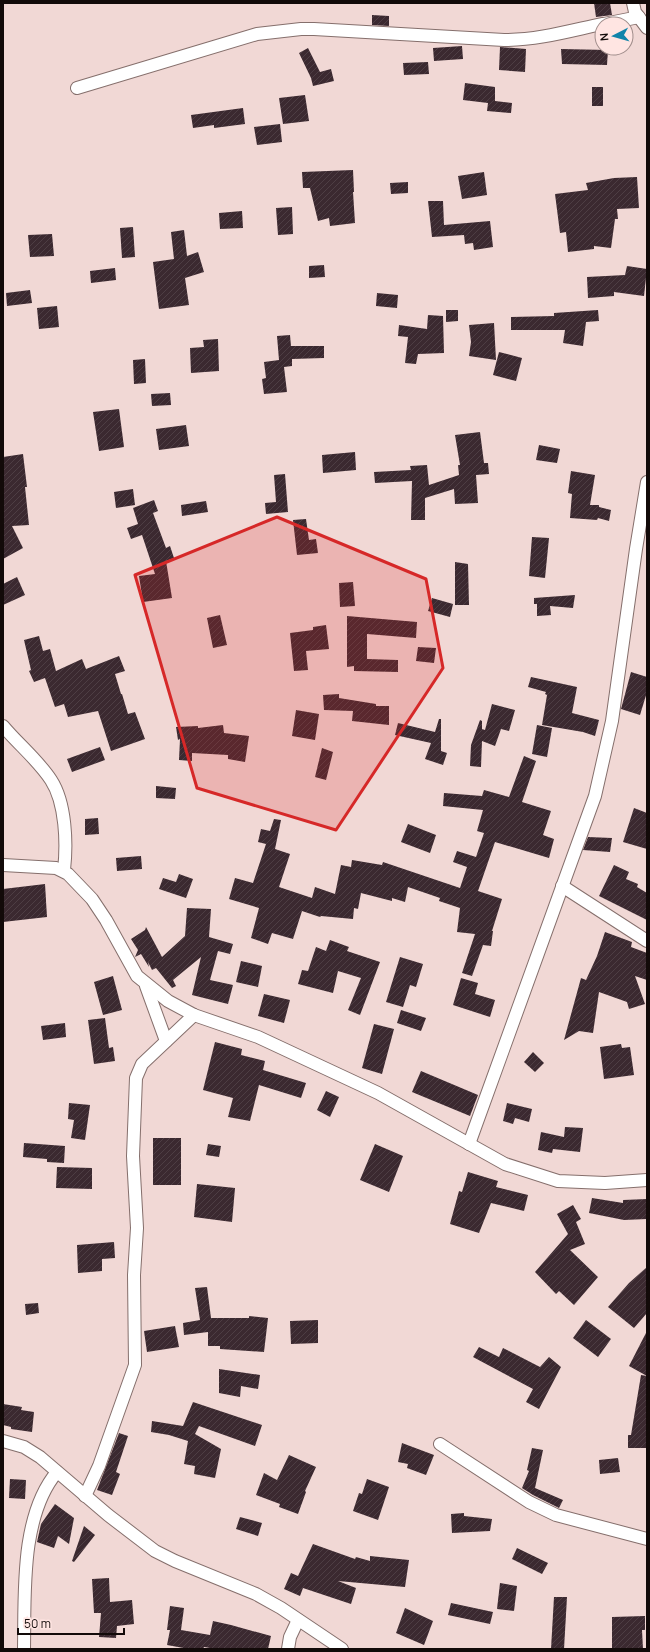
<svg xmlns="http://www.w3.org/2000/svg" width="650" height="1652" font-family="Manrope,sans-serif">
  <style>
    .building { fill: url(#building-hatch) }
    .lines { fill: none; stroke-linecap: round; stroke-linejoin: round }
    .minor-casing { stroke: #856f6c; stroke-width: 14 }
    .minor { stroke: #fff; stroke-width: 12 }
    .marked { fill: #d62828; fill-opacity: 0.2; stroke: #d62828; stroke-width: 3; stroke-linejoin: round }
  </style>
  <defs>
    <pattern id="building-hatch" width="6" height="6" patternUnits="userSpaceOnUse"><rect width="6" height="6" fill="#3b2930"/><path d="M-1 1l2-2M0 6l6-6M5 7l2-2" fill="none" stroke="#4e3e44"/></pattern>
  </defs>
  <rect width="100%" height="100%" fill="#f1d8d5"/>
  <g class="building">
    <polygon points="594,3 610,3 612,15 596,17"/>
    <polygon points="372,15 389,16 389,26 372,25"/>
    <polygon points="462,46 463,59 434,61 433,48"/>
    <polygon points="500,47 526,49 525,72 499,70"/>
    <polygon points="308,48 320,72 331,69 334,81 313,86 311,78 299,53"/>
    <polygon points="561,49 608,50 607,65 562,64"/>
    <polygon points="428,62 429,74 404,75 403,63"/>
    <polygon points="465,83 495,87 495,101 512,103 511,113 487,111 488,103 463,100"/>
    <rect x="592" y="87" width="11" height="19"/>
    <polygon points="305,95 309,121 283,124 279,98"/>
    <polygon points="243,108 245,124 214,128 214,125 193,128 191,115"/>
    <polygon points="280,124 282,142 257,145 254,127"/>
    <polygon points="353,170 354,192 353,192 355,223 330,226 329,218 318,221 310,188 303,188 302,172"/>
    <polygon points="484,172 487,195 462,199 458,176"/>
    <polygon points="637,177 639,208 617,209 618,219 615,219 611,248 594,246 594,249 568,252 566,232 560,233 555,194 588,190 586,183 614,178"/>
    <polygon points="408,182 408,193 391,194 390,183"/>
    <polygon points="428,201 443,201 444,225 490,221 493,247 474,250 473,243 465,244 464,235 432,237"/>
    <polygon points="292,207 293,234 278,235 276,208"/>
    <polygon points="242,211 243,228 220,229 219,213"/>
    <polygon points="133,227 135,257 122,258 120,228"/>
    <polygon points="184,230 187,256 198,252 204,272 185,278 189,305 159,309 153,262 174,259 171,232"/>
    <polygon points="52,234 54,256 30,257 28,235"/>
    <polygon points="324,265 325,277 309,278 309,266"/>
    <polygon points="627,266 647,269 644,296 614,292 614,296 588,298 587,277 625,275"/>
    <polygon points="115,268 116,280 91,283 90,271"/>
    <polygon points="30,290 32,303 7,306 6,293"/>
    <polygon points="377,293 398,295 397,308 376,306"/>
    <polygon points="57,306 59,327 39,329 37,308"/>
    <polygon points="446,310 458,310 458,321 446,322"/>
    <polygon points="598,310 599,321 586,322 583,346 563,343 565,330 511,330 511,317 554,316 554,313"/>
    <polygon points="428,315 443,316 444,353 418,354 416,364 405,363 408,337 398,336 399,325 427,329"/>
    <polygon points="494,323 496,360 469,356 471,342 469,325"/>
    <polygon points="290,335 291,346 324,346 324,358 292,359 292,366 284,367 287,392 264,394 262,379 266,378 264,362 279,360 277,336"/>
    <polygon points="218,339 219,371 191,373 190,348 204,347 203,340"/>
    <polygon points="499,352 522,358 516,381 493,375"/>
    <polygon points="145,359 146,383 134,384 133,360"/>
    <polygon points="170,393 171,405 152,406 151,394"/>
    <polygon points="119,409 124,447 99,451 93,412"/>
    <polygon points="186,425 189,446 159,450 156,429"/>
    <polygon points="480,432 484,463 488,463 489,474 476,475 478,503 455,504 454,489 425,498 425,520 411,520 412,481 375,483 374,472 411,470 410,466 427,465 429,485 459,475 458,465 460,465 455,435"/>
    <polygon points="539,445 560,449 557,463 536,460"/>
    <polygon points="355,452 356,470 323,473 322,455"/>
    <polygon points="23,454 27,487 25,487 29,525 12,526 23,548 3,559 3,457"/>
    <polygon points="571,471 595,475 590,505 599,505 599,507 611,510 609,521 598,518 597,520 570,518 572,494 568,493"/>
    <polygon points="285,474 288,512 266,514 265,503 276,502 274,475"/>
    <polygon points="133,489 135,505 116,508 114,492"/>
    <polygon points="154,500 158,511 153,513 166,548 170,546 174,558 166,561 172,598 143,602 139,576 155,574 142,535 131,539 127,528 138,524 133,508"/>
    <polygon points="206,501 208,512 182,516 181,505"/>
    <polygon points="306,519 309,540 316,539 318,553 297,555 293,520"/>
    <polygon points="532,537 549,538 545,578 529,576"/>
    <polygon points="455,562 468,564 469,605 455,605"/>
    <polygon points="17,577 25,595 3,605 3,584"/>
    <polygon points="353,582 355,606 340,607 339,583"/>
    <polygon points="575,595 573,608 550,606 551,615 537,616 537,604 534,604 534,598"/>
    <polygon points="432,598 453,604 450,617 428,611"/>
    <polygon points="220,615 227,645 213,648 207,618"/>
    <polygon points="347,616 417,622 416,638 367,634 367,659 398,660 398,672 354,671 354,666 347,667"/>
    <polygon points="326,625 329,649 306,651 308,670 294,671 290,633 313,630 313,627"/>
    <polygon points="39,636 43,651 50,649 56,671 82,659 86,669 119,656 125,671 115,674 121,694 122,694 128,714 135,712 145,739 111,751 98,711 68,717 64,704 55,707 45,678 34,682 29,671 31,670 24,640"/>
    <polygon points="418,647 436,648 434,663 416,661"/>
    <polygon points="631,672 647,677 647,692 640,715 621,709"/>
    <polygon points="531,677 577,687 572,713 599,720 595,736 583,732 542,725 547,695 545,694 546,692 528,687"/>
    <polygon points="339,694 339,698 376,704 376,706 389,706 389,725 352,721 353,711 324,710 323,695"/>
    <polygon points="492,704 515,710 509,731 501,729 495,746 482,741 481,767 470,766 471,745 480,720 482,721 482,729 485,730"/>
    <polygon points="296,710 319,714 315,740 292,736"/>
    <polygon points="439,719 441,719 441,751 447,753 443,765 425,759 431,743 395,735 398,723 435,732"/>
    <polygon points="223,725 224,733 249,736 245,762 228,759 228,755 192,753 192,761 179,760 180,739 178,740 176,727 198,726 198,728"/>
    <polygon points="537,725 552,728 547,757 532,754"/>
    <polygon points="100,747 105,760 72,772 67,759"/>
    <polygon points="322,748 333,752 326,780 315,777"/>
    <polygon points="524,756 536,761 522,802 551,811 543,835 554,839 549,858 495,842 478,891 502,899 492,931 493,931 491,946 483,945 472,976 462,973 475,934 457,932 460,908 439,901 440,898 408,887 405,902 392,898 392,901 361,893 358,909 354,908 353,919 321,916 320,917 302,911 293,939 272,933 268,944 251,938 259,908 229,899 235,878 253,883 266,844 258,842 261,829 270,831 274,819 281,820 275,849 290,854 279,887 312,898 315,887 335,894 341,865 351,867 352,860 382,865 383,862 460,888 467,867 453,862 457,851 476,857 484,833 477,831 483,810 443,806 444,793 482,796 484,790 509,797"/>
    <polygon points="156,786 176,788 175,799 156,798"/>
    <polygon points="634,808 647,813 647,849 623,842"/>
    <polygon points="98,818 99,834 85,835 85,819"/>
    <polygon points="408,824 436,835 430,853 401,842"/>
    <polygon points="588,837 612,838 610,852 583,850"/>
    <polygon points="141,856 142,869 117,871 116,858"/>
    <polygon points="614,865 629,872 626,879 638,884 637,887 647,893 647,920 599,896"/>
    <polygon points="179,874 193,879 186,898 159,889 163,878 176,882"/>
    <polygon points="45,884 47,917 3,922 3,889"/>
    <polygon points="187,908 211,909 209,937 233,944 230,954 218,951 210,980 233,985 228,1004 192,995 201,957 173,980 176,986 172,988 156,968 152,970 148,962 149,967 141,954 135,957 138,950 131,939 145,930 146,927 162,957 185,936"/>
    <polygon points="605,932 632,942 631,947 647,953 647,980 635,976 645,1004 629,1009 627,1002 599,992 593,1033 579,1031 564,1040 581,978 586,980 597,956"/>
    <polygon points="330,940 349,947 347,951 380,962 360,1015 348,1010 361,978 338,971 333,993 298,984 302,970 308,971 316,947 326,951"/>
    <polygon points="400,957 423,964 416,987 410,985 403,1007 386,1002"/>
    <polygon points="241,961 262,966 258,987 236,982"/>
    <polygon points="113,976 122,1010 103,1015 94,982"/>
    <polygon points="461,978 478,983 475,994 495,1000 490,1017 453,1005"/>
    <polygon points="264,994 290,1000 284,1023 258,1016"/>
    <polygon points="401,1010 426,1018 421,1031 397,1023"/>
    <polygon points="105,1018 109,1048 113,1047 115,1061 94,1064 88,1020"/>
    <polygon points="65,1023 66,1037 43,1040 41,1026"/>
    <polygon points="374,1024 394,1029 382,1074 362,1068"/>
    <polygon points="215,1042 242,1049 241,1055 265,1061 263,1070 306,1083 301,1098 259,1085 250,1121 228,1117 233,1098 203,1090"/>
    <polygon points="621,1044 622,1048 630,1047 634,1075 604,1079 600,1047"/>
    <polygon points="533,1052 544,1063 535,1072 524,1062"/>
    <polygon points="421,1071 478,1095 470,1116 412,1092"/>
    <polygon points="326,1091 339,1097 330,1117 317,1110"/>
    <polygon points="69,1103 90,1105 85,1140 71,1138 74,1120 68,1119"/>
    <polygon points="507,1103 532,1109 529,1122 515,1118 513,1124 503,1121"/>
    <polygon points="565,1127 583,1128 580,1152 553,1149 552,1153 538,1150 541,1132 564,1137"/>
    <rect x="153" y="1138" width="28" height="47"/>
    <polygon points="24,1143 65,1146 64,1163 47,1162 47,1159 23,1157"/>
    <polygon points="208,1144 221,1146 219,1157 206,1155"/>
    <polygon points="375,1144 403,1156 389,1192 360,1180"/>
    <polygon points="57,1167 92,1168 92,1189 56,1188"/>
    <polygon points="468,1172 498,1181 496,1187 528,1195 524,1211 491,1203 479,1233 450,1224 459,1191 462,1192"/>
    <polygon points="197,1184 235,1188 232,1222 194,1217"/>
    <polygon points="592,1198 623,1203 623,1200 647,1199 647,1219 624,1220 589,1213"/>
    <polygon points="573,1205 581,1219 576,1222 585,1244 570,1250 598,1277 574,1305 559,1291 556,1294 535,1272 568,1234 557,1214"/>
    <polygon points="114,1242 115,1258 102,1259 102,1271 78,1273 77,1245"/>
    <polygon points="647,1267 647,1313 634,1328 608,1307 629,1283"/>
    <polygon points="207,1287 211,1318 249,1318 249,1316 268,1318 264,1352 220,1349 220,1346 208,1346 208,1332 184,1335 183,1323 200,1320 195,1288"/>
    <polygon points="38,1303 39,1313 26,1315 25,1304"/>
    <polygon points="318,1320 318,1343 291,1344 290,1321"/>
    <polygon points="586,1320 611,1339 598,1357 573,1338"/>
    <polygon points="175,1326 179,1347 147,1352 144,1331"/>
    <polygon points="647,1331 647,1376 629,1366"/>
    <polygon points="479,1347 499,1357 503,1348 540,1367 549,1357 561,1367 539,1409 526,1402 533,1389 473,1357"/>
    <polygon points="219,1369 260,1375 258,1389 241,1386 240,1397 219,1393"/>
    <polygon points="641,1375 647,1376 647,1448 628,1448 628,1435 631,1435"/>
    <polygon points="193,1402 262,1425 255,1446 199,1426 195,1434 221,1449 215,1478 194,1474 195,1466 184,1464 188,1441 169,1435 151,1432 152,1421 183,1426"/>
    <polygon points="3,1404 22,1407 21,1410 34,1412 32,1432 11,1429 11,1427 3,1425"/>
    <polygon points="119,1433 128,1436 116,1472 120,1474 112,1495 97,1490"/>
    <polygon points="402,1443 434,1455 426,1475 407,1468 408,1464 398,1462"/>
    <polygon points="532,1448 543,1450 535,1488 563,1500 559,1508 533,1495 522,1488 529,1471 527,1470"/>
    <polygon points="289,1455 316,1467 305,1491 306,1492 298,1514 279,1507 280,1504 256,1495 264,1473 277,1480"/>
    <polygon points="618,1458 620,1472 600,1474 599,1460"/>
    <polygon points="10,1479 26,1480 25,1499 9,1498"/>
    <polygon points="367,1479 389,1487 378,1520 353,1511 359,1493 362,1494"/>
    <polygon points="55,1504 74,1518 69,1544 58,1536 54,1548 37,1542 41,1524"/>
    <polygon points="464,1513 464,1516 492,1519 490,1531 452,1533 451,1514"/>
    <polygon points="240,1517 262,1523 258,1536 236,1529"/>
    <polygon points="84,1526 95,1535 74,1562 72,1561"/>
    <polygon points="313,1544 355,1559 356,1557 370,1561 370,1556 409,1560 405,1587 338,1581 356,1588 351,1604 303,1588 300,1596 284,1589 291,1573 298,1576"/>
    <polygon points="517,1548 548,1563 542,1574 512,1559"/>
    <polygon points="109,1578 110,1602 132,1600 134,1624 117,1626 116,1638 99,1637 101,1613 94,1613 92,1579"/>
    <polygon points="500,1583 517,1586 514,1611 497,1609"/>
    <polygon points="554,1597 567,1597 564,1649 551,1649"/>
    <polygon points="451,1603 493,1612 490,1624 448,1615"/>
    <polygon points="170,1606 184,1608 181,1630 210,1635 213,1621 231,1625 271,1636 268,1649 216,1649 204,1647 203,1649 189,1649 167,1645 170,1630 167,1630"/>
    <polygon points="405,1608 433,1621 424,1645 396,1633"/>
    <polygon points="645,1616 645,1630 642,1630 643,1649 612,1649 612,1617"/>
  </g>
  <g class="lines">
    <g class="minor-casing">
      <g id="minor">
        <polyline points="633,3 635,12 647,28"/>
        <polyline points="604,24 639,17"/>
        <path d="M77,88L257,34L301,29H314L504,40C538,40 569,31 602,24"/>
        <path d="M3,726C18,744 38,760 51,780C66,803 67,844 64,870"/>
        <polyline points="3,865 56,868 68,874 92,899 106,920 137,976 168,1001 194,1015 258,1037 378,1093 505,1164 558,1181 605,1183 647,1180"/>
        <polyline points="562,886 647,941"/>
        <polyline points="146,986 166,1041"/>
        <polyline points="469,1144 595,796 612,721 636,549 647,482"/>
        <polyline points="3,1441 24,1447 40,1457 108,1515 155,1551 175,1561 256,1594 281,1608 342,1649"/>
        <polyline points="440,1444 529,1502 556,1515 647,1539"/>
        <polyline points="85,1496 99,1466 135,1365 134,1275 137,1228 133,1156 136,1078 142,1064 194,1015"/>
        <path d="M24,1649C25,1594 20,1516 57,1472"/>
        <polyline points="288,1649 290,1637 298,1620"/>
      </g>
    </g>
    <use href="#minor" class="minor"/>
  </g>
  <path class="marked" d="M277,517L426,579L443,668L336,830L197,788L135,575Z"/>
  <rect width="650" height="1652" fill="none" stroke="#120a09" stroke-width="8"/>
  <g transform="translate(614 36) rotate(264)"><circle r="19" fill="#ffe5e2" stroke="#a08d8b"/>
  <path d="M0-3L7 15L0 10L-7 15Z" fill="#1184aa"/>
  <text y="-6" font-size="11" font-weight="bold" text-anchor="middle" fill="#120a09">N</text>
  </g>
  <path d="M18 1628v6h106v-6" fill="none" stroke="#120a09" stroke-width="2"/>
  <text x="24" y="1628" font-size="12" fill="#120a09" stroke="#ffe5e2" stroke-width="3" paint-order="stroke">50 m</text>
</svg>
